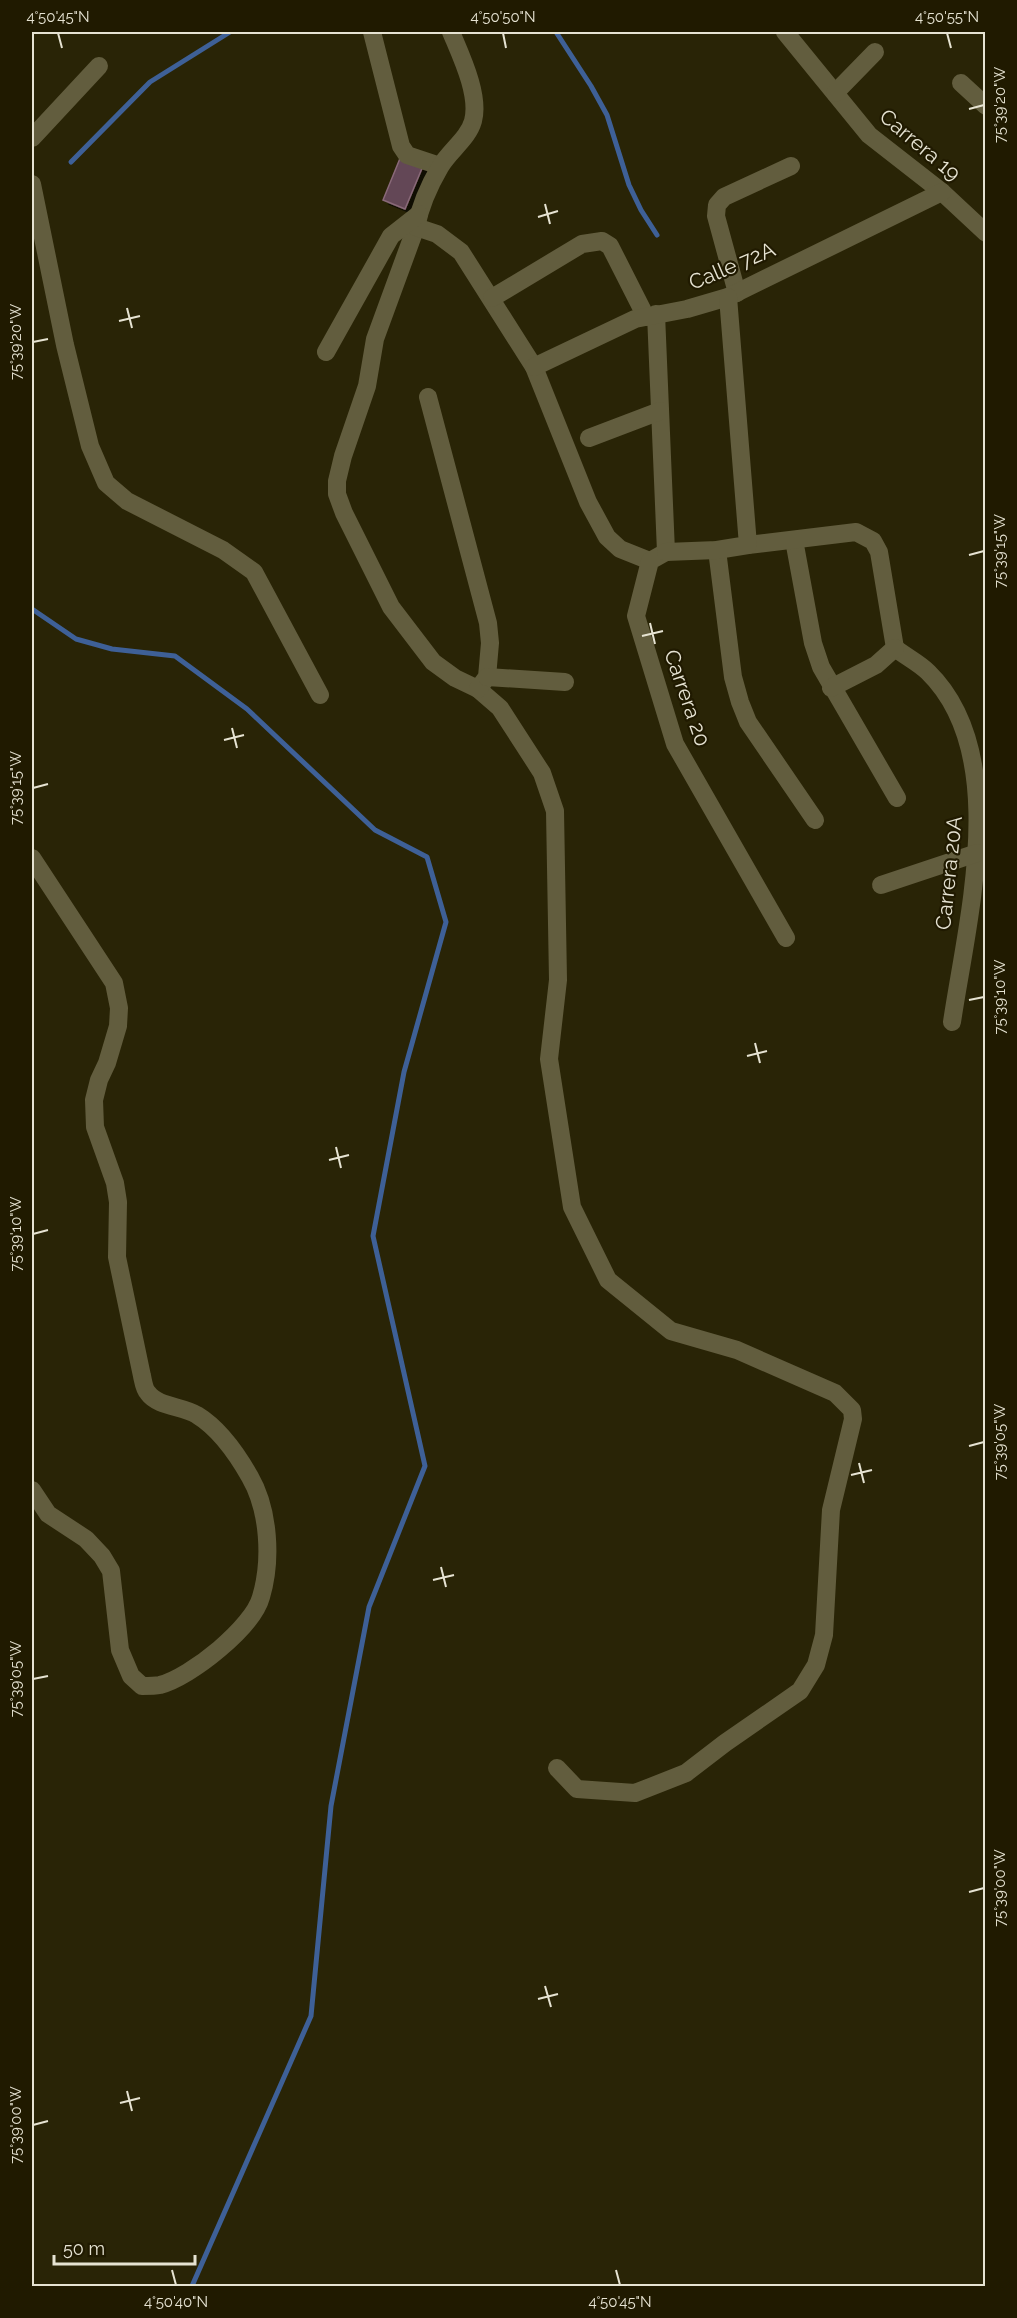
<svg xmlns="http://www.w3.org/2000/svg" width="1017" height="2318" font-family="Raleway,sans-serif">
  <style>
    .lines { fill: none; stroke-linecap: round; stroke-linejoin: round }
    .stream { stroke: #3e6097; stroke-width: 5 }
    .building { fill: #644756; stroke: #896979; stroke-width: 1.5; filter: url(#shadow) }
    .minor { stroke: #625d3e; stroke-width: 18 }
    .ticks { fill: none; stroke: #e6e3d2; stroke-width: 2 }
    .labels { text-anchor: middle; stroke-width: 4.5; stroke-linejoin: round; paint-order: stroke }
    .street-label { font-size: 21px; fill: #e6e3d2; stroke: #201a00 }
    .neatline { fill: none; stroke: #e6e3d2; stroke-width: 2 }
    .ticks-label { font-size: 15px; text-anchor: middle; fill: #e6e3d2 }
  </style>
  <defs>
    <filter id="shadow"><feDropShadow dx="6" dy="4" stdDeviation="0" flood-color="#0009"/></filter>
  </defs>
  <rect width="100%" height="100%" fill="#292406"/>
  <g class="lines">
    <g class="stream">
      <polyline points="556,32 591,86 607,115 629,185 641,210 657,235"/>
      <polyline points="71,162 150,82 230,32"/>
      <polyline points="32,609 76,639 112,649 175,656 247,709 375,830 427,857 446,922 404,1072 373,1236 425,1466 369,1607 331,1806 311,2016 192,2286"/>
    </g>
  </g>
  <polygon class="building" points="401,156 423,166 405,209 383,200"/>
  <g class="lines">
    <g class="minor">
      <polyline points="372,32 401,146 407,155 440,166"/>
      <path d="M451,32C461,56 480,95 473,121C468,139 449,151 440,167C430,184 420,207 416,227L375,339L367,386L343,456L337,481V494L344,513L391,607L433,662L455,678L478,689L500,708L542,773L555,811L558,980L549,1059L572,1207L608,1280L671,1331L737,1350L835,1393L852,1410L853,1419L831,1510L824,1635L816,1665L800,1691L725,1743L686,1773L635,1793L577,1789L557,1768"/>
      <polyline points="785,32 869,135 942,192 986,233"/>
      <polyline points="961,83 986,106"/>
      <polyline points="835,93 875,52"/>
      <polyline points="32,138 99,66"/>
      <polyline points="32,184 65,345 90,446 106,483 127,501 223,550 254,572 320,695"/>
      <polyline points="416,227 437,234 461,252 534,367 588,502 607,537 620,549 650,561"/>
      <polyline points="737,293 716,216 717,205 724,197 791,166"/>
      <polyline points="492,298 582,244 602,241 610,246 646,317"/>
      <polyline points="656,314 666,552 650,561 636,616 675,744 786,938"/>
      <polyline points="326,352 391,236 419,214"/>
      <polyline points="534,367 635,319 687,309 728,297 942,192"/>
      <polyline points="428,397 488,623 490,643 487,677 478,689"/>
      <polyline points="589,438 660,411"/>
      <polyline points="794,540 813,643 821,667 897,798"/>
      <polyline points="748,545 856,532 873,541 879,552 895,648"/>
      <polyline points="717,550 733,677 740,702 748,722 815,820"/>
      <polyline points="666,552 717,550 748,545 728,297"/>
      <path d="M895,648C905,656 919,663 928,672C1012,754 967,920 952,1022"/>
      <polyline points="487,677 565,682"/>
      <polyline points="831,688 876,665 895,648"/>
      <path d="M32,858L114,983L119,1008L118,1026L107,1063L99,1080L94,1100L95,1127L115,1183L118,1202L117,1257L142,1376C143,1380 144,1389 148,1393C158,1407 183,1406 197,1415C220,1429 237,1454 250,1477C269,1510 272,1560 261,1597C253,1627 191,1677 160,1685C155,1686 148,1686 142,1686L131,1676L120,1650L111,1571L102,1556L86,1539L48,1514L32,1490"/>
      <polyline points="881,885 977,853"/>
    </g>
  </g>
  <path class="ticks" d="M58,33L62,48M503,33L506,48M947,33L951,48M969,109L984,105M545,204L550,224M538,217L558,211M127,308L132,328M119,321L140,316M33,342L48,339M969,555L984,551M650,623L655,644M642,636L663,631M232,728L237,748M224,740L244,735M33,788L48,784M969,1000L984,997M755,1043L760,1063M747,1056L767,1051M336,1147L341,1168M329,1160L349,1155M33,1234L48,1230M969,1446L984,1442M859,1463L864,1483M851,1475L872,1470M441,1567L446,1587M433,1580L454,1575M33,1679L48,1676M969,1892L984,1888M545,1986L551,2007M538,1999L558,1994M127,2091L132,2111M120,2103L140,2098M33,2125L48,2121M172,2270L176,2285M616,2270L620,2285"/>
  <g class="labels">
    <g class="street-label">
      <text transform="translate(920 145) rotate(40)" y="7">Carrera 19</text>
      <text transform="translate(732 266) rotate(-23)" y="7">Calle 72A</text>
      <text transform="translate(687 698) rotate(71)" y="7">Carrera 20</text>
      <text transform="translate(949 873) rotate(-84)" y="7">Carrera 20A</text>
    </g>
  </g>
  <rect width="1017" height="2318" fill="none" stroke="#201a00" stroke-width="66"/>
  <path d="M54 2255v9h141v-9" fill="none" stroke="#e6e3d2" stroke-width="3"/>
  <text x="63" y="2255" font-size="18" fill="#e6e3d2" stroke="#201a00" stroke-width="4.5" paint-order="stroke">50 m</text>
  <rect x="33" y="33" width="951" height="2252" class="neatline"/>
  <g class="ticks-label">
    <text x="58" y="22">4°50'45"N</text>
    <text x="503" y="22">4°50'50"N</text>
    <text x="947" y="22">4°50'55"N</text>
    <text transform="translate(1000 105) rotate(-90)" y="5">75°39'20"W</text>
    <text transform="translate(16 342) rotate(-90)" y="5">75°39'20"W</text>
    <text transform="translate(1000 551) rotate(-90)" y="5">75°39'15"W</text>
    <text transform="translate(16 788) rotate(-90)" y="5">75°39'15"W</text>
    <text transform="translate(1000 997) rotate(-90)" y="5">75°39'10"W</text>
    <text transform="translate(16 1234) rotate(-90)" y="5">75°39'10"W</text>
    <text transform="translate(1000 1442) rotate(-90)" y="5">75°39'05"W</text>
    <text transform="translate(16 1679) rotate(-90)" y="5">75°39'05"W</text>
    <text transform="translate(1000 1888) rotate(-90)" y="5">75°39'00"W</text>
    <text transform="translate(16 2125) rotate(-90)" y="5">75°39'00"W</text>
    <text x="176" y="2307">4°50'40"N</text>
    <text x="620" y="2307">4°50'45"N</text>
  </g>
</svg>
